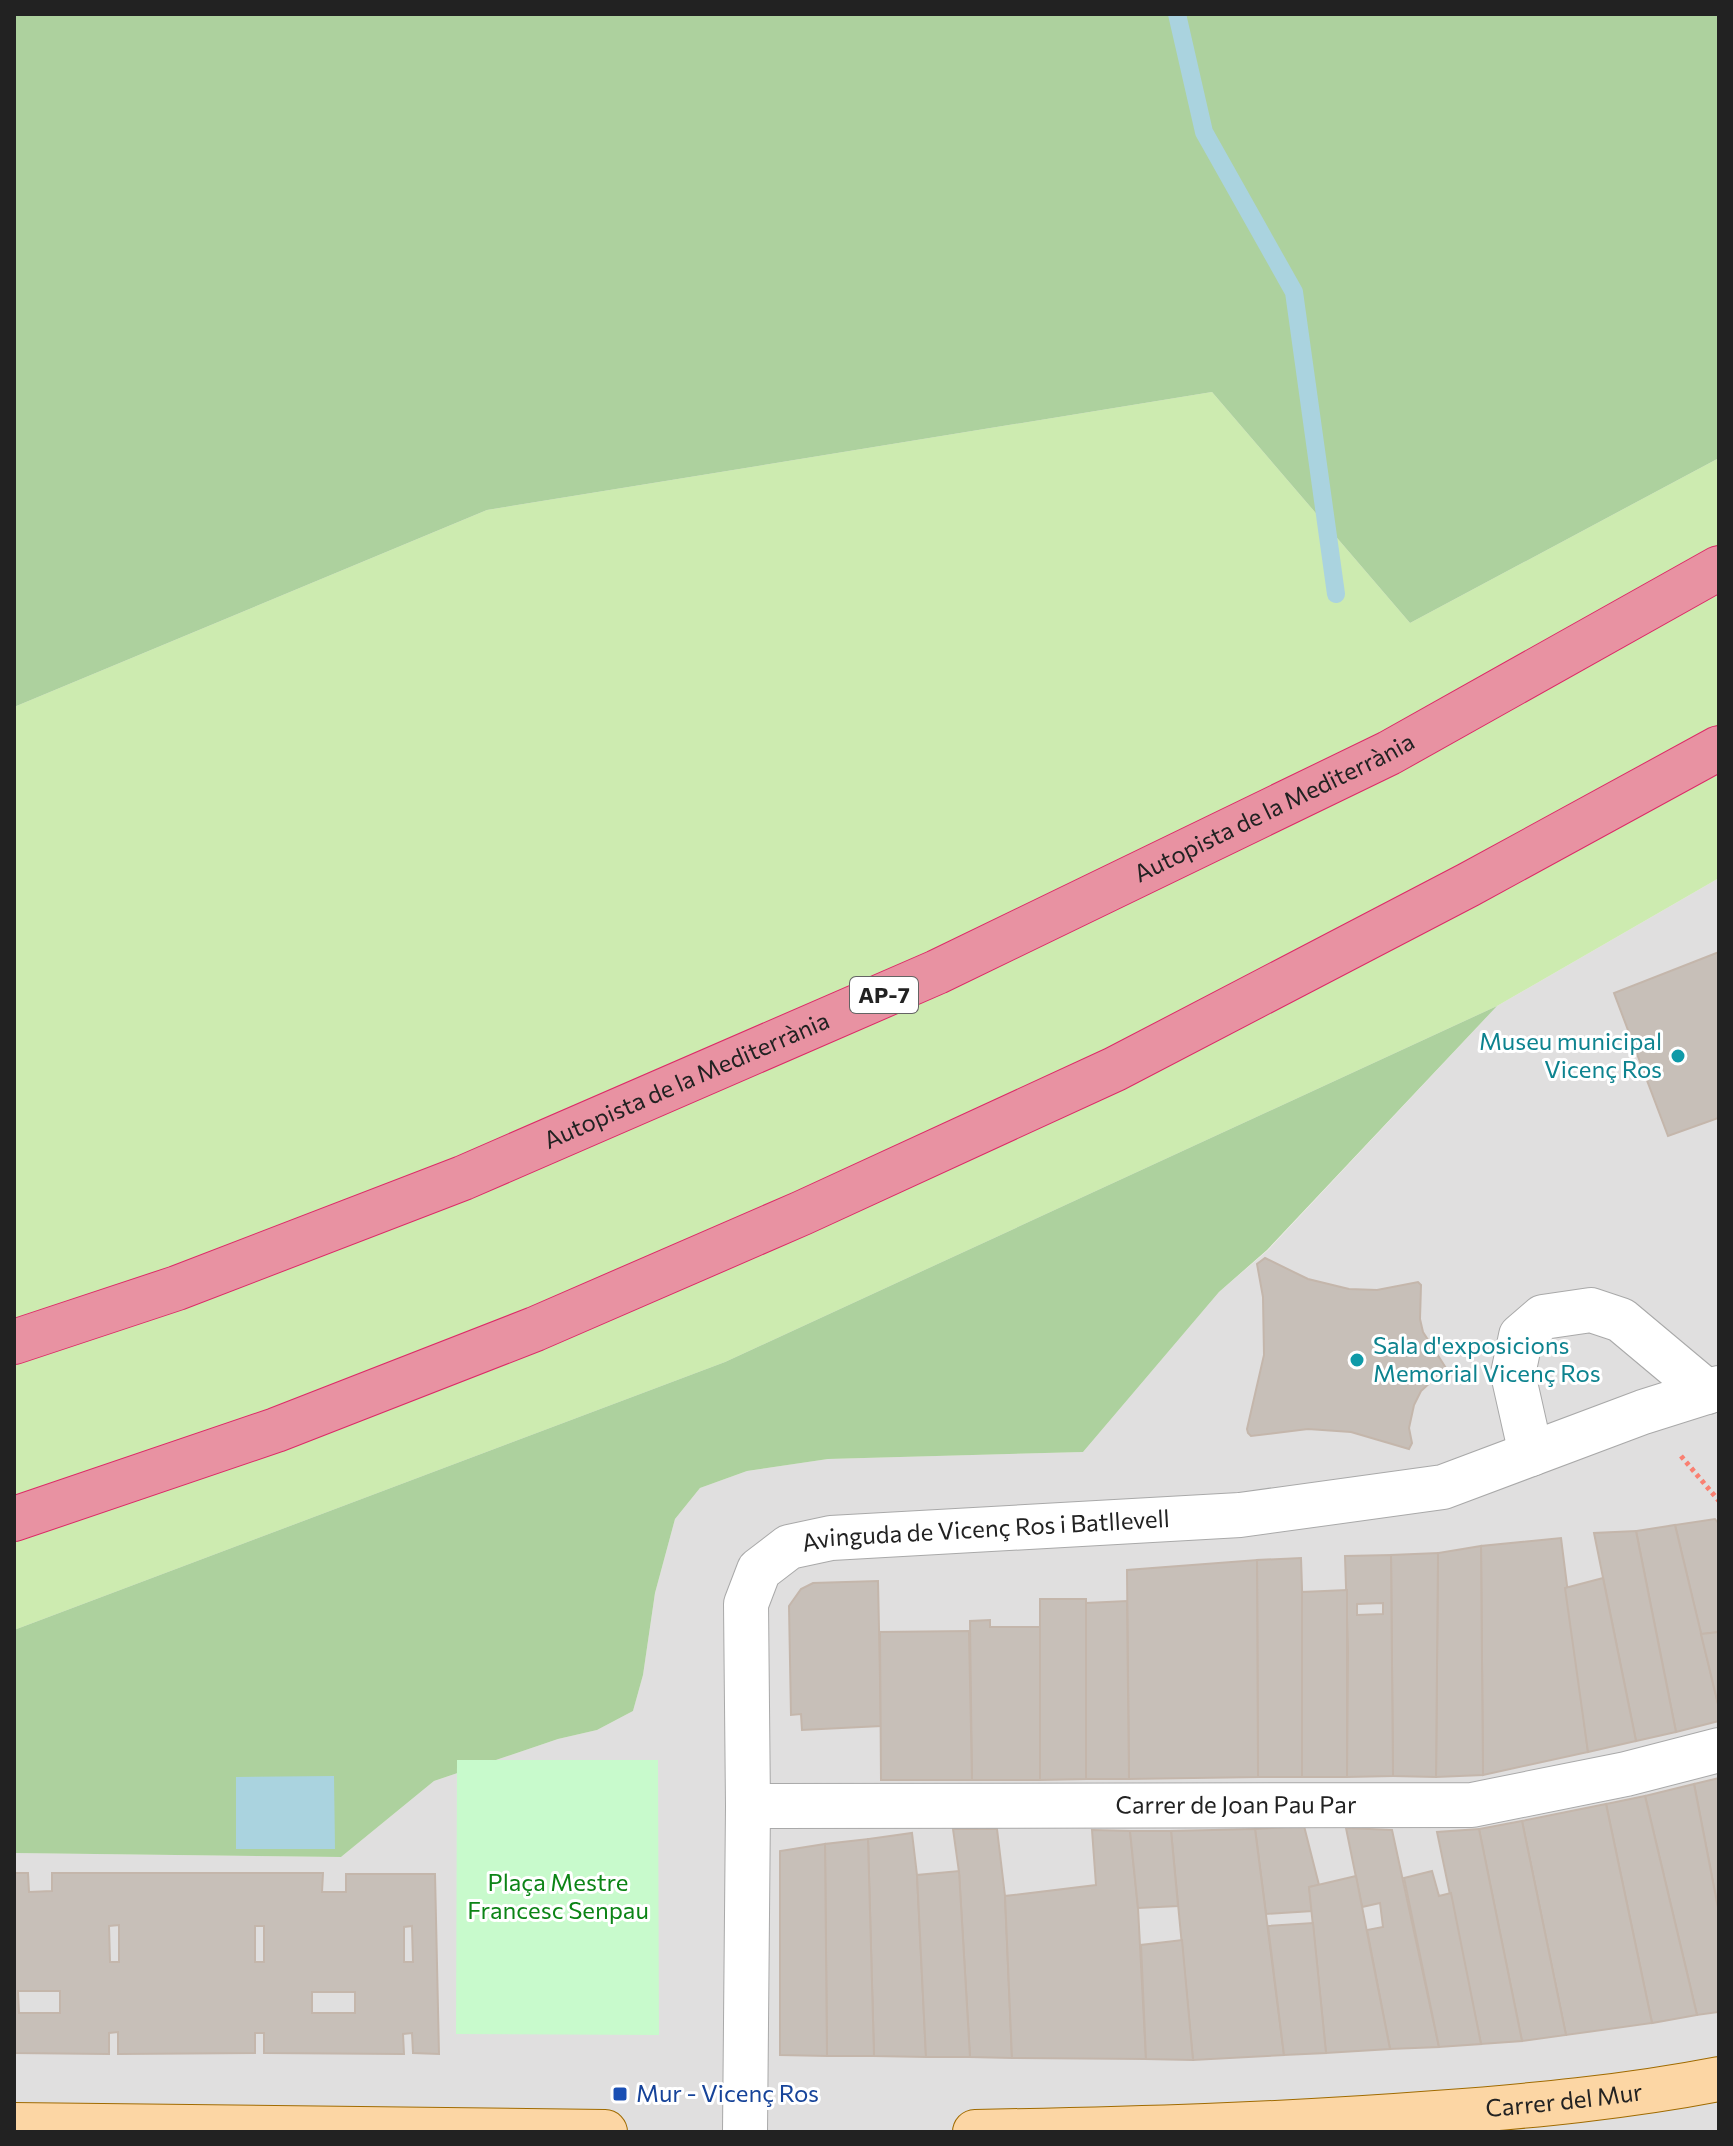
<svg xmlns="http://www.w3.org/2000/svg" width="1733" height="2146" font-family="Commissioner,sans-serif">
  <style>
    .residential { fill: #e0dfdf }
    .grass { fill: #cdebb0 }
    .forest { fill: #add19e }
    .park { fill: #c8facc }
    .water { fill: #aad3df }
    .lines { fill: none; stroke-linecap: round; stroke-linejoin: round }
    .stream { stroke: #aad3df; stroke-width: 18 }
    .building { fill: #c7bfb8; stroke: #c4b6ab; stroke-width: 2; fill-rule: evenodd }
    .minor-casing { stroke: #a9a9a9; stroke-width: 46 }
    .major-casing { stroke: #a06b00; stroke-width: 46 }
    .highway-casing { stroke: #dc2a67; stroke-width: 46 }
    .path { stroke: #fa8072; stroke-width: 5; stroke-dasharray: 4 4; stroke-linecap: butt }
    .minor { stroke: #fff; stroke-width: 44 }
    .major { stroke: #fcd6a4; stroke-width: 44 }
    .highway { stroke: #e892a2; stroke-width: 44 }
    .culture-dot { fill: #0f9aa8; stroke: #fff; stroke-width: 3 }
    .transit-dot { fill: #1a4fb4; stroke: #fff; stroke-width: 3 }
    .labels { text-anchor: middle; stroke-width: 6; stroke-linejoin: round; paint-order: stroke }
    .shield { fill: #fff; stroke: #646464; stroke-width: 2 }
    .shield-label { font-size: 22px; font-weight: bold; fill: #222 }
    .street-label { font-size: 24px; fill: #222; stroke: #fff }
    .culture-label { font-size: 24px; fill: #0d838f; stroke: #fff; text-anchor: end }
    .park-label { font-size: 24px; fill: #0c8416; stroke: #fff }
    .transit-label { font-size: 24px; fill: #164399; stroke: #fff; text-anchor: start }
  </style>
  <rect width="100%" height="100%" fill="#f2efe9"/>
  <polygon class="residential" points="1719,878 1719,2132 14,2132 14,1853 341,1857 434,1781 558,1739 597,1730 633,1711 643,1675 655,1593 675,1519 700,1488 747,1471 828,1459 1083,1452 1219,1292 1268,1250 1497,1006"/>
  <polygon class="grass" points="1212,392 1410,623 1719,458 1719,878 1497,1006 725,1362 14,1630 14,707 487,510"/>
  <g class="forest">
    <polygon points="14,14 1719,14 1719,458 1410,623 1212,392 487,510 14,707"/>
    <polygon points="1497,1006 1267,1250 1219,1292 1083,1452 828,1459 747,1471 700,1488 675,1519 655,1593 643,1675 633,1711 597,1730 558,1739 434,1781 341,1857 14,1853 14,1630 725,1362"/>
  </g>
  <polygon class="park" points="457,1760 658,1760 659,2035 456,2034"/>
  <polygon class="water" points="334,1776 335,1849 236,1849 236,1777"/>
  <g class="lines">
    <polyline class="stream" points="1177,14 1204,132 1294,292 1336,594"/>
  </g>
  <g class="building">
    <polygon points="1719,952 1719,1121 1718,1118 1668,1136 1614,993"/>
    <polygon points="1265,1258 1308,1279 1349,1289 1377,1290 1418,1282 1421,1285 1420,1319 1423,1332 1446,1368 1421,1391 1414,1405 1409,1428 1412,1443 1409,1449 1351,1432 1308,1429 1251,1436 1248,1433 1247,1429 1264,1355 1263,1297 1257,1264"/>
    <polygon points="1715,1519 1719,1524 1719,1632 1701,1634 1675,1525"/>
    <polygon points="1675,1525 1719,1708 1719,1721 1676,1732 1636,1531"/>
    <polygon points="1636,1531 1676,1732 1636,1741 1594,1533"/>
    <polygon points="1561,1538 1588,1752 1483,1775 1481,1546"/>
    <polygon points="1481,1546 1483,1775 1436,1777 1438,1553"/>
    <polygon points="1438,1553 1436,1777 1393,1776 1391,1555"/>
    <path d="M1391,1555L1393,1776L1347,1777L1348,1648L1345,1556ZM1383,1603V1614L1357,1615V1604Z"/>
    <polygon points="1301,1558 1304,1649 1302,1777 1258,1777 1257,1560"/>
    <polygon points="1257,1560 1258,1777 1129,1779 1127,1570"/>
    <polygon points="1603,1578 1636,1741 1588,1752 1565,1588"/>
    <polygon points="878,1581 881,1726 802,1730 801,1714 791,1715 789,1606 801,1589 813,1583"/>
    <polygon points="1347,1590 1347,1777 1302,1777 1302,1592"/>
    <polygon points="1040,1599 1086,1599 1086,1779 1040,1780"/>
    <polygon points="1127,1601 1129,1779 1086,1779 1086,1603"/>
    <polygon points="990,1620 990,1627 1040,1627 1040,1780 972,1780 970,1621"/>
    <polygon points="969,1631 972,1780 881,1780 880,1632"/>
    <polygon points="1719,1632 1719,1708 1701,1634"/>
    <polygon points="1719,1778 1719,1913 1694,1784"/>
    <polygon points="1694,1784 1719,1913 1719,2012 1697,2015 1645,1796"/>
    <polygon points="1645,1796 1697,2015 1652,2023 1606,1804"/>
    <polygon points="1606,1804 1652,2023 1566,2035 1522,1821"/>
    <polygon points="1522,1821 1566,2035 1522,2041 1479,1829"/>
    <polygon points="1304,1826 1319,1885 1309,1887 1312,1911 1266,1914 1255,1829"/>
    <polygon points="1346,1828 1392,1830 1439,2047 1390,2049 1367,1930 1383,1927 1380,1903 1362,1907"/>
    <polygon points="953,1829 997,1829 1005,1896 1012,2058 970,2057 959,1872"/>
    <polygon points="1255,1829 1284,2055 1193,2060 1171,1831"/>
    <polygon points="1479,1829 1522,2041 1481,2044 1437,1832"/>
    <polygon points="1092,1830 1130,1831 1138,1908 1146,2059 1012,2058 1005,1896 1096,1885"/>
    <polygon points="1130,1831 1171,1831 1178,1906 1138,1908"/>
    <polygon points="912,1833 917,1875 926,2057 874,2056 868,1839"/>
    <polygon points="868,1839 874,2056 827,2056 825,1844"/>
    <polygon points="825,1844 827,2056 780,2055 780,1851"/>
    <polygon points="959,1871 970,2057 926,2057 917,1875"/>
    <polygon points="1432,1871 1439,1896 1451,1893 1481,2044 1439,2047 1404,1878"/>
    <path d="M14,1873H28L29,1892L52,1891V1873H323L322,1892H346V1874H435L439,2054L413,2053L412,2033L403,2034L404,2054L264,2053V2033H255V2053L118,2054V2032L109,2033V2054L14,2053ZM119,1925V1962H110L109,1926ZM255,1926H264V1962H255ZM412,1926L413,1962H404V1927ZM18,1991H60V2013H19ZM312,1992H355V2013H312Z"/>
    <polygon points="1356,1876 1390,2049 1326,2053 1309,1887"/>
    <polygon points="1313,1923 1326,2053 1284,2055 1268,1926"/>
    <polygon points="1182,1940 1193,2060 1146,2059 1141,1945"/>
  </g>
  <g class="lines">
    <g class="minor-casing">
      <g id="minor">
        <polyline points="1531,1454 1513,1374 1521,1336 1543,1317 1591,1310 1621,1320 1707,1392"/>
        <path id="s1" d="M748,1806L1472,1805L1626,1774L1719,1750"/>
        <path id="s2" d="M745,2132L748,1806L746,1604L759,1570L789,1547L831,1538L1240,1515L1443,1487L1643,1412L1719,1388"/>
      </g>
    </g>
    <g class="major-casing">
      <g id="major">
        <polyline points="14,2125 605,2132"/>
        <path id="s3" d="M975,2132C1129,2129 1282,2125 1436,2113C1531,2106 1626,2097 1719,2079"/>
      </g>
    </g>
    <g class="highway-casing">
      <g id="highway">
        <path id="s4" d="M14,1342L177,1288L463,1178L937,972L1389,753L1719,568"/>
        <polyline points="14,1519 276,1430 535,1329 802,1213 1115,1069 1468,885 1719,748"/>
      </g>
    </g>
    <polyline class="path" points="1681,1456 1719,1501"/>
    <use href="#minor" class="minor"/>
    <use href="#major" class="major"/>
    <use href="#highway" class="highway"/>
  </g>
  <g class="culture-dot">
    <circle cx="1678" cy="1056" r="8"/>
    <circle cx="1357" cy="1360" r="8"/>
  </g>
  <rect class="transit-dot" x="612" y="2086" width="16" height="16" rx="4"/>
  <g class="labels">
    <rect class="shield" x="850" y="977" width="68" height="36" rx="6"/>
    <g class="shield-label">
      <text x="884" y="1003">AP-7</text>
    </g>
    <g class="street-label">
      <text dy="8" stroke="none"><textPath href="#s4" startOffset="1370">Autopista de la Mediterrània</textPath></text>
      <text dy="8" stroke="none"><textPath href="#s4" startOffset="722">Autopista de la Mediterrània</textPath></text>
      <text dy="8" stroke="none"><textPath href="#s2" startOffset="800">Avinguda de Vicenç Ros i Batllevell</textPath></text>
      <text dy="8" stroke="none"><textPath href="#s1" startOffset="488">Carrer de Joan Pau Par</textPath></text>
      <text dy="8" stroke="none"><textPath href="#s3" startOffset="590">Carrer del Mur</textPath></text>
    </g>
    <g class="culture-label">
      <text x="1662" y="1050">Museu municipal<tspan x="1662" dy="28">Vicenç Ros</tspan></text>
      <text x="1373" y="1354" text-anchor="start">Sala d'exposicions<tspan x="1373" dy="28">Memorial Vicenç Ros</tspan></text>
    </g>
    <g class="park-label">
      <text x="558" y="1891">Plaça Mestre<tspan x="558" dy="28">Francesc Senpau</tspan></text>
    </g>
    <g class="transit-label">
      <text x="636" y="2102">Mur - Vicenç Ros</text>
    </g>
  </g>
  <rect width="1733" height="2146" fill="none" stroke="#222222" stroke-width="32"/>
</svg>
